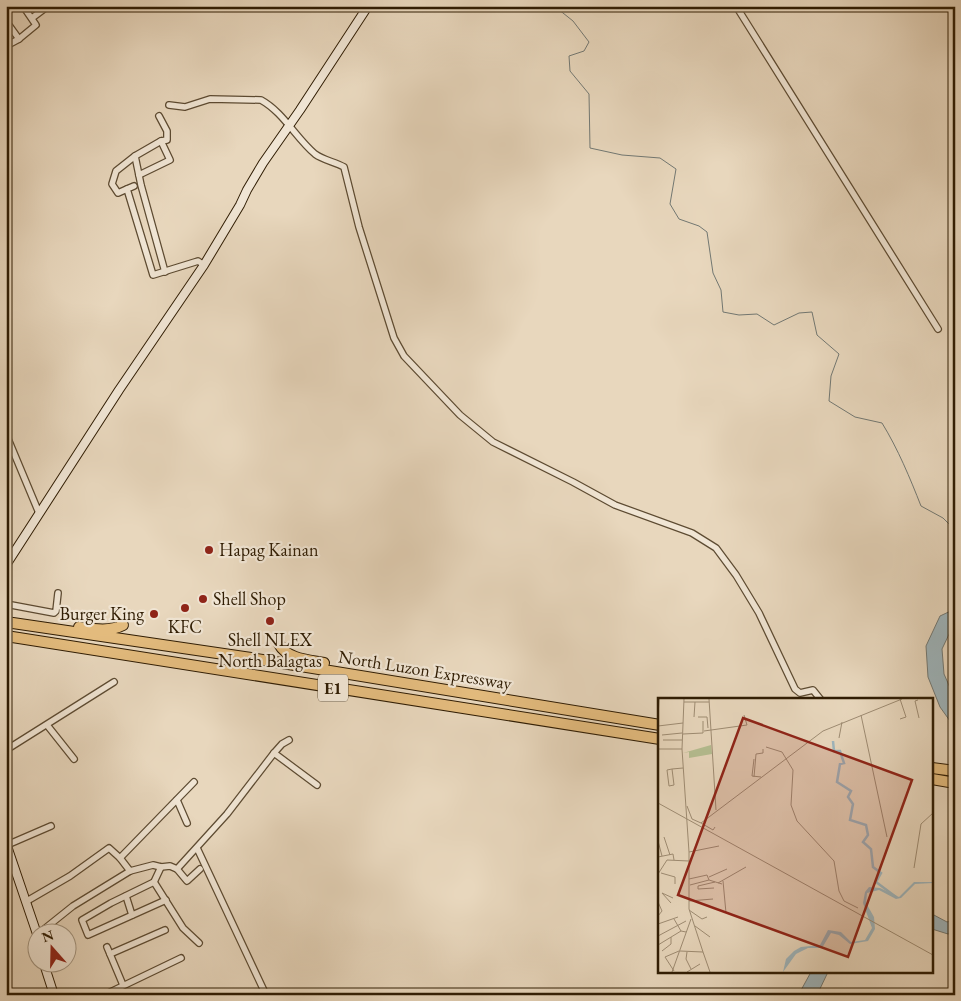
<svg xmlns="http://www.w3.org/2000/svg" width="961" height="1001" font-family="'EB Garamond',serif">
  <style>
    .water { fill: #9eb6be; stroke: #727873 }
    .lines { fill: none; stroke-linecap: round; stroke-linejoin: round }
    .stream { stroke: #727873; stroke-width: 1 }
    .street-casing { stroke: #5d4b32; stroke-width: 8 }
    .secondary-casing { stroke: #2f1c03; stroke-width: 10 }
    .highway-casing { stroke: #2f1c03; stroke-width: 12 }
    .street { stroke: #f0e5d4; stroke-width: 5.5 }
    .secondary { stroke: #f0e5d4; stroke-width: 8 }
    .highway { stroke: #e4bc7e; stroke-width: 10 }
    .poi-dot { fill: #8f2418; stroke: #f0e5d4; stroke-width: 2 }
    .labels { text-anchor: middle; stroke-width: 4.5; stroke-linejoin: round; paint-order: stroke }
    .shield { fill: #f0e5d4; stroke: #695842; stroke-width: 1 }
    .shield-label { font-size: 16px; font-weight: bold; fill: #2f1c03 }
    .poi-label { font-size: 18px; fill: #2f1c03; stroke: #f0e5d4; text-anchor: start }
    .street-label { font-size: 18px; fill: #2f1c03; stroke: #f0e5d4 }
    .inset-river { fill: none; stroke: #9eb6be; stroke-width: 2.5 }
    .inset-road { fill: none; stroke: #9e8c73; stroke-width: 1 }
    .view { fill: #8f2418; fill-opacity: 0.15; stroke: #8f2418; stroke-width: 2.5 }
    .inset-edge { fill: none; stroke: #2f1c03; stroke-width: 2.5 }
  </style>
  <rect width="100%" height="100%" fill="#e8d7bd"/>
  <filter id="stains"><feTurbulence type="fractalNoise" baseFrequency=".004" numOctaves="4"/><feColorMatrix values="0 0 0 0 .2 0 0 0 0 .09 0 0 0 0 .02 0 0 0 .5 -.17"/></filter>
  <radialGradient id="worn" r=".72"><stop offset=".6" stop-color="#630" stop-opacity="0"/><stop offset="1" stop-color="#630" stop-opacity=".3"/></radialGradient>
  <g class="water">
    <polygon points="955,609 955,627 952,628 942,649 944,674 955,699 955,728 940,707 928,677 926,646 940,616"/>
    <polygon points="932,914 947,922 955,920 955,932 948,934 932,929"/>
    <polygon points="811,972 828,972 817,995 795,995 800,992"/>
  </g>
  <g class="lines">
    <path class="stream" d="M557,6L558,9L573,21L589,42L584,51L569,56L570,71L589,94L590,148L622,155L660,158L676,169L670,204L679,219L699,226L707,232L713,273L721,290L723,312L739,315L757,314L774,325L799,313L812,312L817,335L839,354L831,376L829,401L855,417L882,423C898,449 910,478 921,506L943,518L955,530"/>
    <g class="street-casing">
      <g id="street">
        <polyline points="736,6 938,329"/>
        <polyline points="32,18 48,6"/>
        <polyline points="6,21 19,39"/>
        <polyline points="6,46 19,39 36,25 23,6"/>
        <path d="M169,105L185,107L210,99L261,100C283,112 296,138 315,154C323,160 335,162 344,167L359,227L394,338L404,356L460,415L493,442L573,482L615,505L692,533L716,548L736,575L759,613L795,689L800,693L813,690L821,700"/>
        <polyline points="159,116 167,131 167,140 161,141 135,156 141,185 165,272"/>
        <polyline points="139,175 170,160 161,141"/>
        <polyline points="134,186 127,189 153,275 195,262 198,261 204,265"/>
        <polyline points="127,189 118,193 112,184 116,171 135,156"/>
        <polyline points="6,434 39,513"/>
        <polyline points="6,604 54,613 56,611 58,593"/>
        <polyline points="47,725 74,759"/>
        <polyline points="6,750 114,682"/>
        <polyline points="274,753 317,785"/>
        <polyline points="177,800 187,823"/>
        <polyline points="7,845 51,826"/>
        <polyline points="197,848 266,995"/>
        <polyline points="120,858 194,782"/>
        <polyline points="161,867 154,882 111,903 82,920 88,935 166,900"/>
        <polyline points="177,869 227,814 274,753 282,744 289,740"/>
        <polyline points="154,882 183,928 199,943"/>
        <polyline points="126,896 132,915"/>
        <polyline points="27,901 70,876 109,848 120,858 130,871"/>
        <polyline points="38,934 73,906 130,871 153,865 161,867 170,866 177,869 187,881 200,869"/>
        <polyline points="107,947 123,985"/>
        <polyline points="110,954 165,930"/>
        <polyline points="104,995 181,958"/>
      </g>
    </g>
    <g class="secondary-casing">
      <g id="secondary">
        <polyline points="6,565 119,390 204,265 240,205 247,190 263,163 300,110 368,6"/>
        <polyline points="6,843 38,937"/>
        <polyline points="44,964 54,995"/>
      </g>
    </g>
    <g class="highway-casing">
      <g id="highway">
        <polyline points="6,622 251,658 660,725"/>
        <path d="M79,627C93,629 110,632 123,625"/>
        <polyline points="6,636 660,739"/>
        <path d="M279,644C287,659 308,660 324,663"/>
        <polyline points="932,768 955,771"/>
        <polyline points="932,779 955,783"/>
      </g>
    </g>
    <use href="#street" class="street"/>
    <use href="#secondary" class="secondary"/>
    <use href="#highway" class="highway"/>
  </g>
  <g class="poi-dot">
    <circle cx="209" cy="550" r="5"/>
    <circle cx="203" cy="599" r="5"/>
    <circle cx="185" cy="608" r="5"/>
    <circle cx="154" cy="614" r="5"/>
    <circle cx="270" cy="621" r="5"/>
  </g>
  <g class="labels">
    <rect class="shield" x="318" y="674.5" width="30" height="27" rx="4"/>
    <g class="shield-label">
      <text x="333" y="694">E1</text>
    </g>
    <g class="poi-label">
      <text x="219" y="556">Hapag Kainan</text>
      <text x="213" y="605">Shell Shop</text>
      <text x="144" y="620" text-anchor="end">Burger King</text>
      <text x="185" y="633" text-anchor="middle">KFC</text>
      <text x="270" y="646" text-anchor="middle">Shell NLEX<tspan x="270" dy="21">North Balagtas</tspan></text>
    </g>
    <g class="street-label">
      <text transform="translate(425 670) rotate(9)" y="6">North Luzon Expressway</text>
    </g>
  </g>
  <g transform="translate(658 698)">
    <rect width="275" height="275" fill="#e8d7bd"/>
    <path d="M53,47L54,56L31,60V54L25,55Z" fill="#b5be91"/>
    <path d="M256,184H275V185L257,186L243,200L238,201L221,192L209,195L208,205L216,219L217,231L210,243L192,246L181,237L173,235L164,250H150L138,256L125,274L128,261L136,253L143,249L162,247L170,232L183,234L193,244L207,242L214,230L205,205L207,194L211,189L222,190L241,199Z" fill="#9eb6be"/>
    <path class="inset-river" d="M175,43L176,53H182L186,65L182,66L179,84L193,93L190,99L195,106L192,122L208,127L210,137L205,144L213,151L215,169L223,175L218,184L238,199"/>
    <path class="inset-road" d="M51,1L58,112M242,1L248,19L242,21M260,2L257,3L261,20M26,4H51M203,17L229,139M36,19L37,4M40,19H49L50,30M0,20L1,1M0,28L25,25M46,33L89,27L86,17M25,36L45,35V23M4,37L24,35M181,40L184,24M5,42H24M108,49L124,54L135,72L133,107L139,123L176,163L181,193L186,203L200,210M0,51H24M96,61L94,78L103,79M14,71L16,87L11,88L9,72L14,71L25,70M96,79L98,56L105,55V51M0,105L275,257M29,108L34,121L43,125L165,33L244,1M43,125L55,132L57,129M6,139L12,157M0,143L4,158M31,154L61,148M0,159L15,156L16,162M256,170L263,126L275,115M3,175L17,179V186M0,176L9,162L31,163M51,179L69,171M31,181L49,177L51,182M65,183L68,215M60,185L88,169M32,187L51,182L64,186M56,190L40,191V188L57,184M31,203L55,201M0,204L4,213L0,218M13,205L4,195L15,200M31,212L44,221L49,219M16,221L23,233L28,234M0,226L20,219M37,228L52,239M0,238L28,223M0,247L23,233M4,253L13,246V239M22,253L45,254L31,211V154L24,51L26,1M29,254L28,261L33,271M45,254L52,274M16,273L7,259L21,253M14,274L33,221M29,274L42,266"/>
    <path class="view" d="M85,20L254,82L190,259L20,197Z"/>
    <rect width="275" height="275" class="inset-edge"/>
  </g>
  <rect width="961" height="1001" fill="none" stroke="#e8d7bd" stroke-width="25"/>
  <rect x="8" y="8" width="946" height="986" fill="none" stroke="#2f1c03" stroke-width="2.5"/>
  <rect x="12" y="12" width="936" height="976" fill="none" stroke="#2f1c03"/>
  <g transform="translate(52 948) rotate(340)"><circle r="24" fill="#f0e5d4" stroke="#a39580"/>
  <path d="M0-4L9 19L0 12L-9 19Z" fill="#8f2418"/>
  <text y="-8" font-size="14" font-weight="bold" text-anchor="middle" fill="#2f1c03">N</text>
  </g>
  <rect width="100%" height="100%" filter="url(#stains)"/>
  <rect width="100%" height="100%" fill="url(#worn)"/>
</svg>
